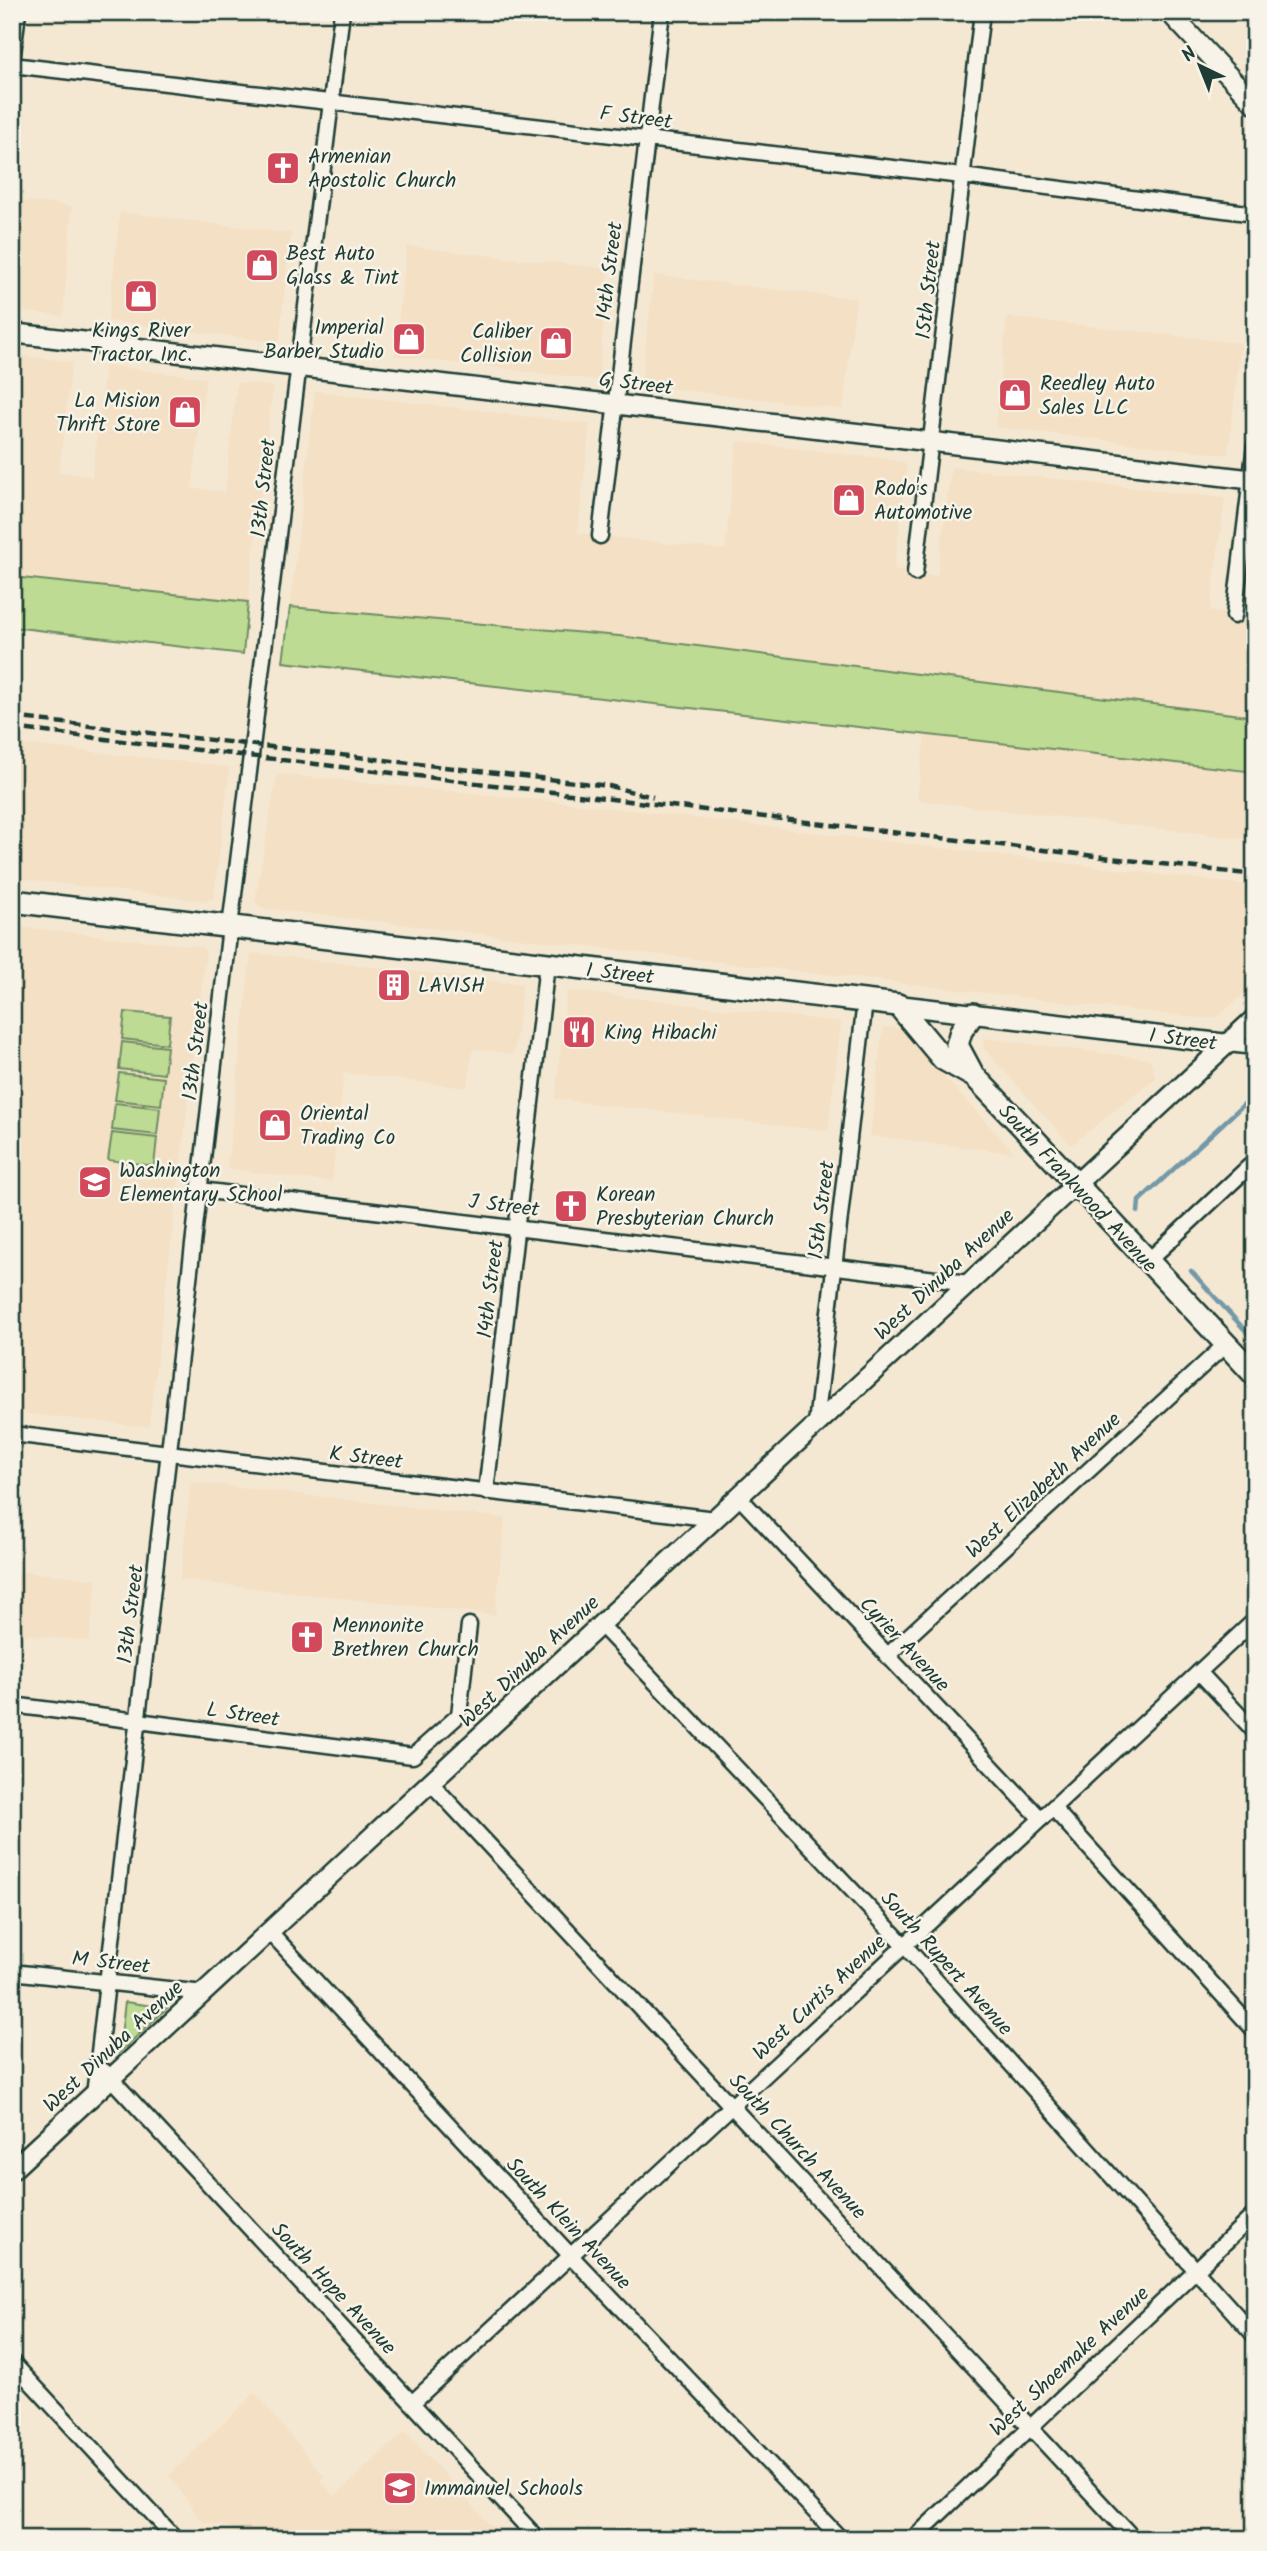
<svg xmlns="http://www.w3.org/2000/svg" width="1267" height="2551" font-family="Kalam,sans-serif">
  <style>
    .built { fill: #f4e0c4 }
    .green { fill: #bddb93; stroke: #6e8c64; stroke-width: 2 }
    .lines { fill: none; stroke-linecap: round; stroke-linejoin: round }
    .stream { stroke: #7399a8; stroke-width: 4.5 }
    .minor-casing { stroke: #1f3d34; stroke-width: 19 }
    .tertiary-casing { stroke: #1f3d34; stroke-width: 23 }
    .primary-casing { stroke: #1f3d34; stroke-width: 26 }
    .minor { stroke: #f7f3e8; stroke-width: 14 }
    .tertiary { stroke: #f7f3e8; stroke-width: 18 }
    .primary { stroke: #f7f3e8; stroke-width: 21 }
    .rail { stroke: #1f3d34; stroke-width: 4.5; stroke-dasharray: 10 5; stroke-linecap: butt }
    .labels { text-anchor: middle; stroke-width: 5; stroke-linejoin: round; paint-order: stroke }
    .street-label { font-size: 21px; fill: #1f3d34; stroke: #f7f3e8 }
    .poi-label { font-size: 21px; fill: #1f3d34; stroke: #f7f3e8; text-anchor: start }
  </style>
  <rect width="100%" height="100%" fill="#f5e8d3"/>
  <filter id="ink" filterUnits="userSpaceOnUse"><feTurbulence type="fractalNoise" baseFrequency=".0143" numOctaves="2"/><feDisplacementMap in="SourceGraphic" scale="14" xChannelSelector="R" yChannelSelector="G"/><feConvolveMatrix kernelMatrix="1 2 1 2 8 2 1 2 1" color-interpolation-filters="sRGB"/></filter>
  <g filter="url(#ink)">
    <g class="built">
      <polygon points="19,200 72,206 63,316 12,310 12,253"/>
      <polygon points="120,212 291,233 279,342 108,321"/>
      <polygon points="407,246 609,269 598,380 394,356"/>
      <polygon points="654,275 856,299 843,409 641,385"/>
      <polygon points="1007,317 1241,343 1228,455 995,427"/>
      <polygon points="12,354 72,362 59,472 92,477 105,365 206,378 192,488 225,492 237,382 273,386 248,602 12,577"/>
      <polygon points="315,391 590,424 578,533 725,550 737,441 902,461 907,466 894,570 937,576 951,467 1225,498 1210,611 1255,617 1255,717 565,631 290,607"/>
      <polygon points="925,733 1255,772 1255,840 917,800"/>
      <polygon points="12,743 230,767 214,898 206,901 12,878"/>
      <polygon points="277,774 581,804 1255,886 1255,984 1218,1017 1206,1019 261,908 255,901"/>
      <polygon points="12,926 202,947 206,951 149,1426 147,1427 12,1412"/>
      <polygon points="251,953 523,984 514,1054 473,1049 467,1088 282,1065 344,1073 332,1182 227,1169"/>
      <polygon points="567,990 841,1022 828,1131 555,1099"/>
      <polygon points="883,1027 899,1028 1015,1153 870,1136"/>
      <polygon points="983,1038 1150,1059 1156,1078 1071,1145 984,1049"/>
      <polygon points="191,1482 505,1518 495,1615 180,1580"/>
      <polygon points="16,1571 97,1579 89,1641 12,1633"/>
      <polygon points="255,2393 324,2476 320,2480 335,2496 405,2431 503,2539 266,2539 262,2534 257,2539 243,2539 230,2527 202,2522 169,2475"/>
    </g>
    <g class="green">
      <polygon points="12,577 248,602 243,654 12,627"/>
      <polygon points="290,607 619,636 1255,717 1255,772 283,662"/>
      <polygon points="125,1012 170,1016 167,1044 122,1039"/>
      <polygon points="122,1042 167,1047 164,1074 119,1069"/>
      <polygon points="119,1073 164,1078 161,1105 115,1100"/>
      <polygon points="115,1103 160,1108 157,1135 112,1130"/>
      <polygon points="112,1133 157,1138 154,1166 108,1160"/>
      <polygon points="125,2002 167,2008 119,2053"/>
    </g>
    <g class="lines">
      <g class="stream">
        <polyline points="1138,1212 1139,1201 1255,1094"/>
        <polyline points="1191,1271 1255,1341"/>
      </g>
      <g class="minor-casing">
        <g id="minor">
          <polyline points="12,62 18,12"/>
          <polyline points="12,65 962,176 1255,214"/>
          <polyline points="600,536 662,12"/>
          <polyline points="915,573 982,12"/>
          <polyline points="1234,616 1255,445"/>
          <polyline points="1228,1044 1255,1047"/>
          <polyline points="200,1190 969,1283"/>
          <polyline points="1147,1262 1255,1161"/>
          <polyline points="816,1424 865,1001"/>
          <polyline points="12,1434 715,1519"/>
          <polyline points="486,1492 547,964"/>
          <polyline points="739,1497 1041,1819"/>
          <polyline points="601,1625 905,1946 1255,2336"/>
          <polyline points="887,1656 1226,1344"/>
          <polyline points="1199,1672 1255,1732"/>
          <polyline points="12,1705 413,1756 459,1715 469,1625"/>
          <polyline points="431,1783 1134,2539"/>
          <polyline points="1053,1808 1255,2031"/>
          <polyline points="270,1932 571,2256 841,2539"/>
          <polyline points="12,1972 204,1993"/>
          <polyline points="104,2071 538,2539"/>
          <polyline points="94,2095 230,927 342,12"/>
          <polyline points="12,2362 176,2539"/>
          <polyline points="412,2403 1255,1620"/>
          <polyline points="913,2539 1255,2214"/>
        </g>
      </g>
      <g class="tertiary-casing">
        <g id="tertiary">
          <polyline points="1169,12 1255,104"/>
          <polyline points="12,333 1255,480"/>
          <polyline points="898,1005 1228,1044"/>
          <polyline points="12,2170 1255,1018"/>
        </g>
      </g>
      <g class="primary-casing">
        <g id="primary">
          <polyline points="12,901 898,1005 943,1059 975,1077 1020,1124 1255,1375"/>
          <polyline points="972,1073 957,1045 961,1031 973,1014"/>
        </g>
      </g>
      <use href="#minor" class="minor"/>
      <use href="#tertiary" class="tertiary"/>
      <use href="#primary" class="primary"/>
      <g class="rail">
        <polyline points="12,717 609,786 653,797"/>
        <polyline points="12,728 1255,875"/>
      </g>
    </g>
  </g>
  <defs>
    <g id="church-square" transform="scale(1.75)"><rect x="-9" y="-9" width="18" height="18" rx="4" fill="#d1495b" stroke="#f7f3e8"/><path d="M-1.2-6h2.4v3.5h3.3v2.4h-3.3V6h-2.4V-.1h-3.3v-2.4h3.3Z" fill="#fff"/></g>
    <g id="shop-square" transform="scale(1.75)"><rect x="-9" y="-9" width="18" height="18" rx="4" fill="#d1495b" stroke="#f7f3e8"/><path d="M-5-2.5h2.3a2.7 3.5 0 0 1 5.4 0H5L5.5 6h-11ZM-1.5-2.5h3a1.5 2.3 0 0 0-3 0Z" fill="#fff"/></g>
    <g id="building-square" transform="scale(1.75)"><rect x="-9" y="-9" width="18" height="18" rx="4" fill="#d1495b" stroke="#f7f3e8"/><path d="M-4-6H4V6H1V3H-1V6H-4ZM-2.5-4.3h1.7v1.8h-1.7ZM.8-4.3h1.7v1.8H.8ZM-2.5-1h1.7V.8h-1.7ZM.8-1h1.7V.8H.8Z" fill="#fff"/></g>
    <g id="restaurant-square" transform="scale(1.75)"><rect x="-9" y="-9" width="18" height="18" rx="4" fill="#d1495b" stroke="#f7f3e8"/><path d="M-5-6h1v4h1v-4h1v4h1v-4h1v5L-1.5 .5V6h-2V.5L-5-1ZM5-6V6H3V1.5H1.5Q1.5-4 5-6Z" fill="#fff"/></g>
    <g id="school-square" transform="scale(1.75)"><rect x="-9" y="-9" width="18" height="18" rx="4" fill="#d1495b" stroke="#f7f3e8"/><path d="M0-5L7-2L0 1L-7-2ZM-4 1L0 2.5L4 1V4Q0 6-4 4Z" fill="#fff"/></g>
  </defs>
  <g fill-rule="evenodd">
    <use href="#church-square" x="283" y="168"/>
    <use href="#shop-square" x="262" y="265"/>
    <use href="#shop-square" x="141" y="296"/>
    <use href="#shop-square" x="409" y="339"/>
    <use href="#shop-square" x="556" y="343"/>
    <use href="#shop-square" x="1015" y="395"/>
    <use href="#shop-square" x="185" y="412"/>
    <use href="#shop-square" x="849" y="500"/>
    <use href="#building-square" x="394" y="985"/>
    <use href="#restaurant-square" x="579" y="1032"/>
    <use href="#shop-square" x="275" y="1125"/>
    <use href="#school-square" x="95" y="1182"/>
    <use href="#church-square" x="571" y="1206"/>
    <use href="#church-square" x="307" y="1637"/>
    <use href="#school-square" x="400" y="2488"/>
  </g>
  <g class="labels">
    <g class="street-label">
      <text transform="translate(636 117) rotate(7)" y="7">F Street</text>
      <text transform="translate(609 271) rotate(-83)" y="7">14th Street</text>
      <text transform="translate(928 290) rotate(-84)" y="7">15th Street</text>
      <text transform="translate(636 383) rotate(7)" y="7">G Street</text>
      <text transform="translate(263 488) rotate(-84)" y="7">13th Street</text>
      <text transform="translate(620 973) rotate(6)" y="7">I Street</text>
      <text transform="translate(1183 1039) rotate(7)" y="7">I Street</text>
      <text transform="translate(195 1051) rotate(-83)" y="7">13th Street</text>
      <text transform="translate(1078 1188) rotate(47)" y="7">South Frankwood Avenue</text>
      <text transform="translate(504 1205) rotate(7)" y="7">J Street</text>
      <text transform="translate(821 1210) rotate(-83)" y="7">15th Street</text>
      <text transform="translate(944 1274) rotate(-43)" y="7">West Dinuba Avenue</text>
      <text transform="translate(490 1289) rotate(-83)" y="7">14th Street</text>
      <text transform="translate(366 1457) rotate(7)" y="7">K Street</text>
      <text transform="translate(1043 1485) rotate(-43)" y="7">West Elizabeth Avenue</text>
      <text transform="translate(130 1614) rotate(-83)" y="7">13th Street</text>
      <text transform="translate(905 1644) rotate(47)" y="7">Cyrier Avenue</text>
      <text transform="translate(529 1661) rotate(-43)" y="7">West Dinuba Avenue</text>
      <text transform="translate(243 1714) rotate(8)" y="7">L Street</text>
      <text transform="translate(111 1962) rotate(6)" y="7">M Street</text>
      <text transform="translate(947 1963) rotate(48)" y="7">South Rupert Avenue</text>
      <text transform="translate(819 1997) rotate(-43)" y="7">West Curtis Avenue</text>
      <text transform="translate(113 2046) rotate(-43)" y="7">West Dinuba Avenue</text>
      <text transform="translate(798 2146) rotate(47)" y="7">South Church Avenue</text>
      <text transform="translate(569 2223) rotate(47)" y="7">South Klein Avenue</text>
      <text transform="translate(334 2288) rotate(47)" y="7">South Hope Avenue</text>
      <text transform="translate(1069 2361) rotate(-43)" y="7">West Shoemake Avenue</text>
    </g>
    <g class="poi-label">
      <text x="308" y="163">Armenian<tspan x="308" dy="24">Apostolic Church</tspan></text>
      <text x="286" y="260">Best Auto<tspan x="286" dy="24">Glass &amp; Tint</tspan></text>
      <text x="384" y="334" text-anchor="end">Imperial<tspan x="384" dy="24">Barber Studio</tspan></text>
      <text x="141" y="337" text-anchor="middle">Kings River<tspan x="141" dy="24">Tractor Inc.</tspan></text>
      <text x="532" y="338" text-anchor="end">Caliber<tspan x="532" dy="24">Collision</tspan></text>
      <text x="1040" y="390">Reedley Auto<tspan x="1040" dy="24">Sales LLC</tspan></text>
      <text x="160" y="407" text-anchor="end">La Mision<tspan x="160" dy="24">Thrift Store</tspan></text>
      <text x="874" y="495">Rodo's<tspan x="874" dy="24">Automotive</tspan></text>
      <text x="418" y="992">LAVISH</text>
      <text x="604" y="1039">King Hibachi</text>
      <text x="300" y="1120">Oriental<tspan x="300" dy="24">Trading Co</tspan></text>
      <text x="119" y="1177">Washington<tspan x="119" dy="24">Elementary School</tspan></text>
      <text x="596" y="1201">Korean<tspan x="596" dy="24">Presbyterian Church</tspan></text>
      <text x="332" y="1632">Mennonite<tspan x="332" dy="24">Brethren Church</tspan></text>
      <text x="424" y="2495">Immanuel Schools</text>
    </g>
  </g>
  <rect width="1267" height="2551" fill="none" stroke="#f7f3e8" stroke-width="42"/>
  <rect x="21" y="21" width="1225" height="2509" fill="none" stroke="#1f3d34" stroke-width="2.5" filter="url(#ink)"/>
  <g transform="translate(1200 66) rotate(317)" stroke="#f7f3e8" stroke-width="5" paint-order="stroke">
  <path d="M0-5L12 26L0 18L-12 26Z" fill="#1f3d34"/>
  <text y="-10" font-size="19" font-weight="bold" text-anchor="middle" fill="#1f3d34">N</text>
  </g>
</svg>
